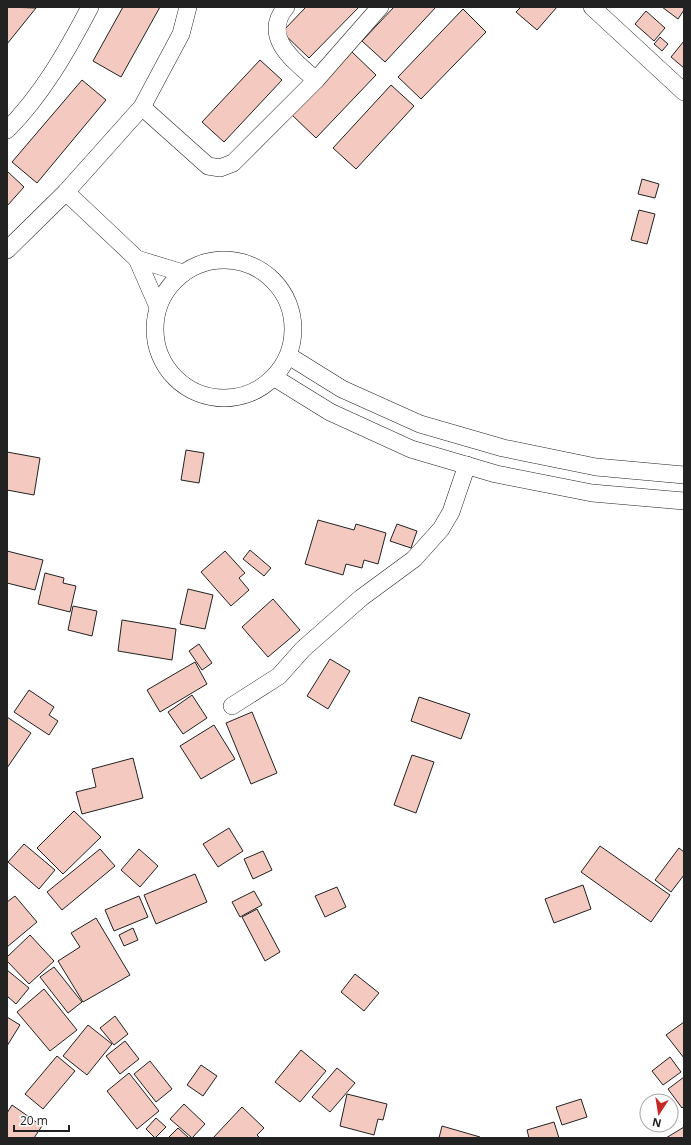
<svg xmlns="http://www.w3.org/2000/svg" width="691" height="1145" font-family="'Open Sans',sans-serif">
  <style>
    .building { fill: #f3c9c0; stroke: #222 }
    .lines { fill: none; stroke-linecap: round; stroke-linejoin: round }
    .minor-casing { stroke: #222; stroke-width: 18 }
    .minor { stroke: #fff; stroke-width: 17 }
  </style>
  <rect width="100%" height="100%" fill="#fff"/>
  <g class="building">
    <polygon points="7,7 36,8 7,44"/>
    <polygon points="123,7 160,7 121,77 93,61"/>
    <polygon points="306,7 359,7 309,58 282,32"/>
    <polygon points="394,7 436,7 385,62 362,41"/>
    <polygon points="521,7 557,7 537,30 516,12"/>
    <polygon points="662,7 684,7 684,10 678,19"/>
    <polygon points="463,9 486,32 421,99 398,77"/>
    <polygon points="646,11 665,28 654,41 635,24"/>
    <polygon points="660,37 668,44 662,51 654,44"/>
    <polygon points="684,41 684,68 671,57"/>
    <polygon points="352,52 376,75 316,138 292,115"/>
    <polygon points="260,60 282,80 224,142 202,122"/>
    <polygon points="82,80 106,100 37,183 12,162"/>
    <polygon points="391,85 414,106 356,169 333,148"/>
    <polygon points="7,171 24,187 7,206"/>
    <polygon points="642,179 659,184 655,198 638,194"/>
    <polygon points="639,210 655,214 647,244 631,240"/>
    <polygon points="186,450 204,453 199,483 181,480"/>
    <polygon points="7,452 40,458 34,495 7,490"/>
    <polygon points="318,520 354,530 356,524 386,533 378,564 364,560 362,568 346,564 343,575 305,564"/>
    <polygon points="397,524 417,531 411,548 390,541"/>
    <polygon points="250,550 271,568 264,576 243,559"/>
    <polygon points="7,551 43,560 35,590 7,583"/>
    <polygon points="225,551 245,573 239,578 249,590 231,606 201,572"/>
    <polygon points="45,573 64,578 63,583 76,586 70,612 38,604"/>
    <polygon points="188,589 213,595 205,629 180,624"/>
    <polygon points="273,599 300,630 268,657 242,627"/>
    <polygon points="73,606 97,611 92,636 68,630"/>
    <polygon points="122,620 176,629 172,660 118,651"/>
    <polygon points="199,644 212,663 202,670 189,651"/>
    <polygon points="330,659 350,671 328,709 307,696"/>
    <polygon points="195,662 207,684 160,712 147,690"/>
    <polygon points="29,690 54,707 49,715 58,721 49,735 14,712"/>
    <polygon points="192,695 207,718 183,734 168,712"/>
    <polygon points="419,697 470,714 461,739 411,721"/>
    <polygon points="252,712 277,773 251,784 226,723"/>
    <polygon points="7,717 31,733 7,768"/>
    <polygon points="214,725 235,759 201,779 180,746"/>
    <polygon points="412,755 434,762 416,813 394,805"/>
    <polygon points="133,758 143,798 82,814 76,792 96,787 92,769"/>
    <polygon points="74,811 101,837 63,874 37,848"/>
    <polygon points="229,828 243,851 218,867 203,844"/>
    <polygon points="24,844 55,870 39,889 8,862"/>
    <polygon points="600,846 670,895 651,922 581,872"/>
    <polygon points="679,848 684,852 684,875 671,892 655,880"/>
    <polygon points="100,849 115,866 62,910 47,892"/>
    <polygon points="139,849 158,866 140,887 121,870"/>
    <polygon points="263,851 272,870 253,879 244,859"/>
    <polygon points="195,874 207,902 156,924 144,895"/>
    <polygon points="583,885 591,909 554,923 545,899"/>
    <polygon points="337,887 346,907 325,917 315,896"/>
    <polygon points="254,891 262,905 240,917 232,902"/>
    <polygon points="15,896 37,922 7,947 7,902"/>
    <polygon points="139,896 148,917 114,931 105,910"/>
    <polygon points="257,909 280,952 265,961 242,917"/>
    <polygon points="96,918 130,975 83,1002 58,961 80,947 71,933"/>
    <polygon points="133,928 138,940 124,946 119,935"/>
    <polygon points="30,935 54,961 29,984 7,961 7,957"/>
    <polygon points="54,967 82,1002 68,1013 40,977"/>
    <polygon points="7,970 29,988 16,1004 7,996"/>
    <polygon points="355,974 379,993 364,1011 341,992"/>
    <polygon points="44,989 77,1030 50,1051 17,1012"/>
    <polygon points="115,1016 128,1034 114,1045 100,1028"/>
    <polygon points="7,1017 20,1025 7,1046"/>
    <polygon points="684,1022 684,1058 666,1035"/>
    <polygon points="88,1025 112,1044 87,1075 63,1056"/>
    <polygon points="125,1041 139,1059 120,1074 106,1056"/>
    <polygon points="301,1050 326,1071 300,1102 275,1082"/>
    <polygon points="57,1056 75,1071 43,1109 25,1094"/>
    <polygon points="670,1057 681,1072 663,1085 652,1071"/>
    <polygon points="150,1061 172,1089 156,1102 134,1074"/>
    <polygon points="201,1065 217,1076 203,1096 187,1085"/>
    <polygon points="337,1068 355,1083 330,1112 312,1097"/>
    <polygon points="129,1073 159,1111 137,1129 107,1091"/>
    <polygon points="684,1077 684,1106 682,1108 668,1089"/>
    <polygon points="347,1094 387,1104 383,1120 378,1119 374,1135 340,1126"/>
    <polygon points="581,1099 587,1117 562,1125 556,1107"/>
    <polygon points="184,1104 205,1124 192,1138 170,1119"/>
    <polygon points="12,1105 42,1126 34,1138 7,1138 7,1113"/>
    <polygon points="242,1107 264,1128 257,1135 260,1138 213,1138"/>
    <polygon points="156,1118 166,1127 155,1138 146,1129"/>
    <polygon points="554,1122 559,1138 529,1138 527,1130"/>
    <polygon points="442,1126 480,1137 480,1138 439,1138"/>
    <polygon points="684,1127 684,1138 666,1138"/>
    <polygon points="178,1128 189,1138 168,1138"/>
  </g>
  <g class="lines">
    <g class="minor-casing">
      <g id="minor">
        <path d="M286,7C261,37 294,61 316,80"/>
        <polyline points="592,7 684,92"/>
        <polyline points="142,107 208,166 220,168 233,163 316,80 380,7"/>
        <path d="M7,130C42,95 67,51 90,7"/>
        <polyline points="66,192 137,259 158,307"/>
        <polyline points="7,250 66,192 142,107 181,34 188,7"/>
        <polyline points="137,259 183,273"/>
        <circle cx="224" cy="329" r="69"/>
        <polyline points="289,356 342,389 420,424 503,448 596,467 684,475"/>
        <polyline points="275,378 330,412 411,449 496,474 592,493 684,501"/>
        <polyline points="232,706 279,676 303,649 361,598 414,559 441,529 451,512 467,465"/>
      </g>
    </g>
    <use href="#minor" class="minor"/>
  </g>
  <rect width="691" height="1145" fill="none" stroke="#222222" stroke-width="16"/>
  <g transform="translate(659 1113) rotate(192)"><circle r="19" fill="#ffffff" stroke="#a7a7a7"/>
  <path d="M0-3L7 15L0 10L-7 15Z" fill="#c62828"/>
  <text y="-6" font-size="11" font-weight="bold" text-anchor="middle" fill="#222222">N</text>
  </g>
  <path d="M14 1125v6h55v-6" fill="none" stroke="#222222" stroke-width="2"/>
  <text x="20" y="1125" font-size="12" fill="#222222" stroke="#ffffff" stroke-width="3" paint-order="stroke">20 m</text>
</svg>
